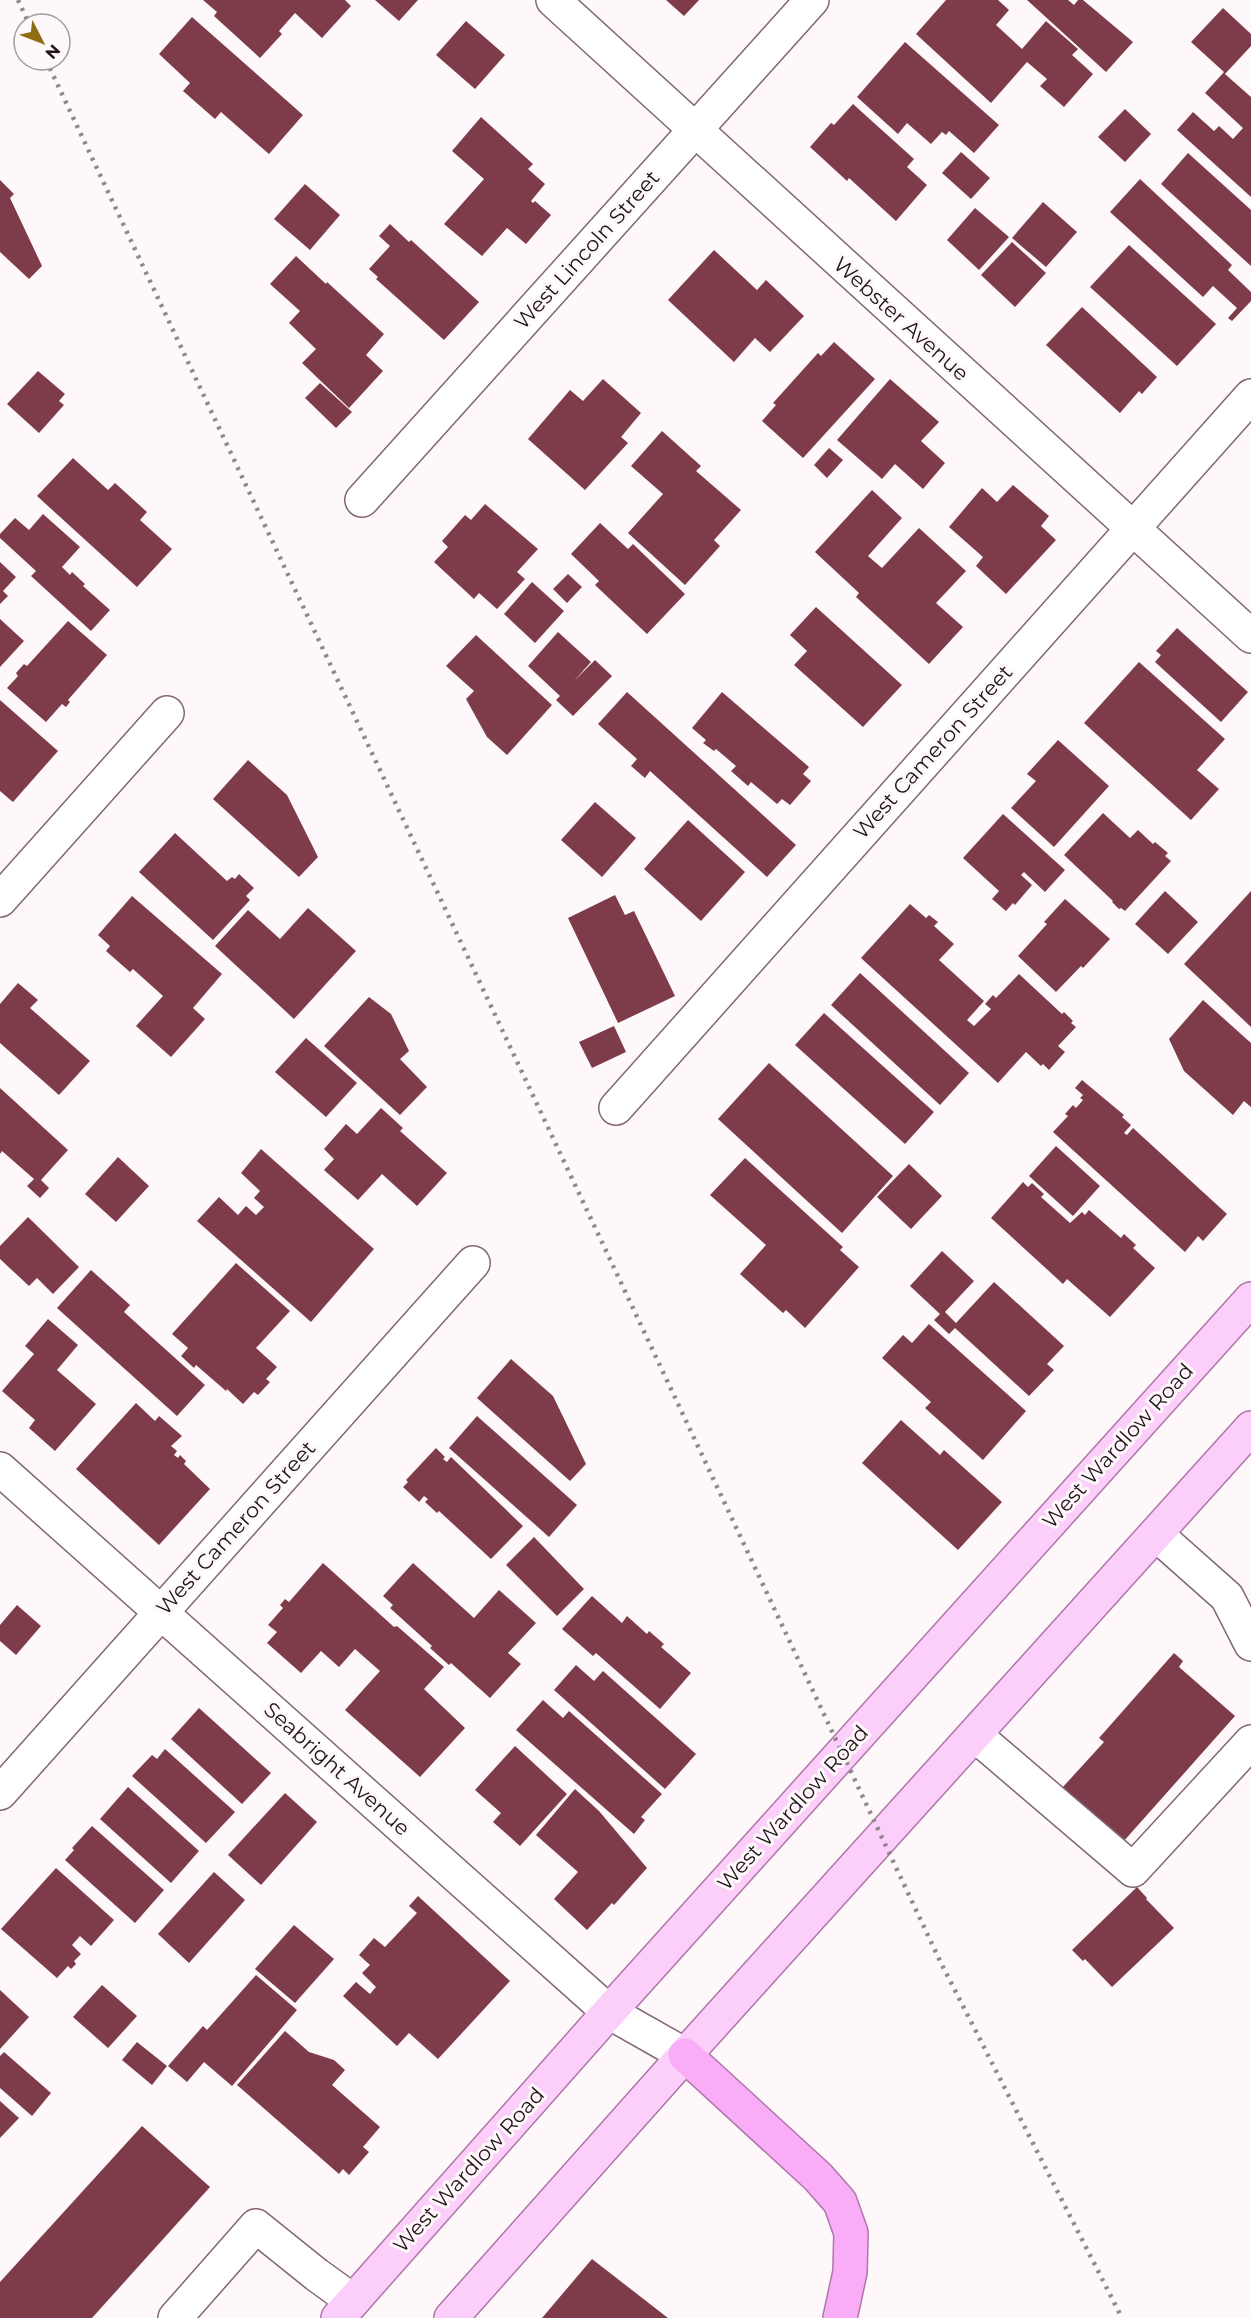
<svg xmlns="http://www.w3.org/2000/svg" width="1251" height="2318" font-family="Montserrat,sans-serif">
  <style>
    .building { fill: #7e3c4b }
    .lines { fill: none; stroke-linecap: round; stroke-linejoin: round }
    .minor-casing { stroke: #816774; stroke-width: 36 }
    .major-casing { stroke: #ad77a9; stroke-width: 36 }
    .highway-casing { stroke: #ad77a9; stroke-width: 36 }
    .minor { stroke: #fff; stroke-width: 33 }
    .major { stroke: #fccefa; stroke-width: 33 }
    .highway { stroke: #faadf7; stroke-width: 33 }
    .rail { stroke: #90888c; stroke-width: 4.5; stroke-dasharray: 3 6; stroke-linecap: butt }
    .labels { text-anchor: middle; stroke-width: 6; stroke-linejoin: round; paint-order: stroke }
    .street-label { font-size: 21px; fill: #1e1419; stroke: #fef8fa }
  </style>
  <rect width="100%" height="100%" fill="#fef8fa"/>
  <g class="building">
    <polygon points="203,0 345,0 351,6 322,38 295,13 279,31 282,34 260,58 214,16 217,12"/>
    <polygon points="375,0 418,0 399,21"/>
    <polygon points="666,0 699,0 684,16"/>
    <polygon points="946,0 998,0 1009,10 996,25 1022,49 1046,21 1078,49 1072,55 1093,74 1064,107 1040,86 1047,79 1027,62 991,103 916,34"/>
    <polygon points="1027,0 1068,0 1074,5 1078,0 1083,0 1133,42 1106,72"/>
    <polygon points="1223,8 1251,34 1251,46 1225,74 1251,97 1251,197 1177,130 1193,112 1214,131 1219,126 1233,139 1243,128 1205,93 1224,72 1191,42"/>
    <polygon points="192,17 303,115 269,154 221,112 215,119 183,91 190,83 159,54"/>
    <polygon points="466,21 505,55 475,89 436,55"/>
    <polygon points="905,42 999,125 974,153 949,131 946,135 942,132 931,144 907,123 898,134 857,97"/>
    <polygon points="853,104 914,159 907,167 927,185 896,221 849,178 847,181 810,147 831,123 834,125"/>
    <polygon points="1125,109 1151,134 1125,162 1098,137"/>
    <polygon points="481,117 533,164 528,169 545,184 531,201 533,203 535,201 551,215 526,244 507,228 482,256 444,224 484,179 452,151"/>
    <polygon points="961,152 990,178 971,199 942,173"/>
    <polygon points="1188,153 1251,210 1251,266 1161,184"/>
    <polygon points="1140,179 1232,265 1228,270 1251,292 1251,301 1232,321 1228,318 1237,308 1213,286 1203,297 1110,212"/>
    <polygon points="0,180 14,194 10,198 42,266 29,279 0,252"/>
    <polygon points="305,184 340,215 310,250 274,219"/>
    <polygon points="1043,202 1077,232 1046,267 1012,238"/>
    <polygon points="975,208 1009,237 979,270 947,240"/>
    <polygon points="390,224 409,242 411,240 479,302 444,340 376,279 378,277 369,269 390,246 379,236"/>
    <polygon points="1012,242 1046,273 1015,307 981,275"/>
    <polygon points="1129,245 1216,324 1177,366 1090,287"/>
    <polygon points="714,250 757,290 766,280 804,316 770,352 755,338 734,362 668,300"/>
    <polygon points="296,256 326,284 327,282 384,334 366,355 383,371 349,408 302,363 316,349 289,323 300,311 270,284"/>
    <polygon points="1082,307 1157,377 1142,394 1139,391 1120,413 1046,345"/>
    <polygon points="834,342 875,379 803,458 762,421 776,405 773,403 818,353 821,356"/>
    <polygon points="38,371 65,394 59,401 64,405 39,433 7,404"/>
    <polygon points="603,379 641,413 621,437 628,443 585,490 528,439 570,390 583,401"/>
    <polygon points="890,379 939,422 921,441 945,463 923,489 895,464 882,479 837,440"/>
    <polygon points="320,383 352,412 336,428 305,398"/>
    <polygon points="662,431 701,466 696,471 741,510 714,540 720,546 685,585 628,533 663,494 631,466"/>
    <polygon points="829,448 843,460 827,478 814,465"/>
    <polygon points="73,458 108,490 115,483 147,512 140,520 172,549 137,587 37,496"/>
    <polygon points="1013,485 1049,516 1041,526 1056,540 1006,594 976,566 983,557 949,527 982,488 997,502"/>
    <polygon points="872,490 902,518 868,556 882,568 919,528 966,571 936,603 963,627 929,664 856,597 859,593 815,552"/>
    <polygon points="485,504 538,549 517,572 525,579 497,609 479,593 474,599 434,562 448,547 442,541 465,515 471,520"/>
    <polygon points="43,514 80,547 62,567 70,575 72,572 85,584 83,586 110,610 91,631 31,576 36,571 0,538 0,534 15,518 29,530"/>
    <polygon points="600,523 628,549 633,544 685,594 647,634 595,585 599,581 571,554"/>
    <polygon points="0,562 16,577 3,591 8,596 0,604"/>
    <polygon points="568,574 582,587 567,603 553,589"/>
    <polygon points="532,582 564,611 535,643 504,614"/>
    <polygon points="816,607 902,685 863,727 794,665 807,651 790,635"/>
    <polygon points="0,619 24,641 0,667"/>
    <polygon points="68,621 107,655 68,700 70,702 66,707 62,704 46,722 7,688 18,676 16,673 24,664 27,666"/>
    <polygon points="1177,628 1248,692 1221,722 1155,662 1161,655 1156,651"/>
    <polygon points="558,632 591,662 574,681 595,660 612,676 573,716 556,700 560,696 528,666"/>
    <polygon points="476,635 552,705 507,755 487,737 466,699 474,691 446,666"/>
    <polygon points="1139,662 1225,739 1197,770 1219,789 1191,820 1084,723"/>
    <polygon points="627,692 796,845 767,877 650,771 645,778 631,766 637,759 598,724"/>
    <polygon points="722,692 809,767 803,774 811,781 790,805 782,799 777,804 751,782 748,786 731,771 736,766 716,749 714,751 703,743 706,740 692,728"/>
    <polygon points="0,700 58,751 13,802 0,791"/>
    <polygon points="1058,740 1109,786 1054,847 1011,808 1036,781 1027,774"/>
    <polygon points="248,760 287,795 318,857 299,877 213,799"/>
    <polygon points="595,802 636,838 602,877 561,840"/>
    <polygon points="1103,813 1130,838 1138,830 1153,844 1155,842 1168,853 1165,856 1171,861 1125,911 1121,908 1119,909 1112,902 1113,901 1064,855"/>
    <polygon points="1003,814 1065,870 1045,892 1024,872 1021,875 1032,885 1015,905 1013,903 1006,911 992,899 999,891 963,858"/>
    <polygon points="688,820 745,872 701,921 644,869"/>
    <polygon points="175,833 227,881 232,877 235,879 239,874 254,888 246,896 250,900 213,940 139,872"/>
    <polygon points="1165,891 1198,922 1168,954 1135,924"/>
    <polygon points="1251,891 1251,1027 1184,964"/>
    <polygon points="615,895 625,915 634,911 675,996 618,1023 568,918"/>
    <polygon points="132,896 222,974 193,1008 205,1019 171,1057 136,1026 163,996 133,969 130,972 106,951 110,946 98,935"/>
    <polygon points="1065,899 1110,939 1083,968 1081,966 1056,992 1018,956 1047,924 1044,922"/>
    <polygon points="910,904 926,918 929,915 938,922 934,926 954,944 939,960 984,1001 967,1020 974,1026 991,1009 985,1004 993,995 996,998 1019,974 1062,1014 1064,1012 1073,1021 1071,1023 1076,1027 1058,1046 1065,1052 1049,1070 1043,1064 1041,1066 1026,1052 998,1083 861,958"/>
    <polygon points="308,908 356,951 294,1019 215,946 248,910 280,939"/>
    <polygon points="860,973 969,1073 940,1105 831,1005"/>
    <polygon points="18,983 38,1000 30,1008 90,1061 59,1095 0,1043 0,1004"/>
    <polygon points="369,997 391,1014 409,1051 400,1059 427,1087 400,1115 324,1046"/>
    <polygon points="1203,1000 1251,1043 1251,1107 1244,1101 1233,1115 1184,1071 1169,1039"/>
    <polygon points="824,1013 934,1112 905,1144 795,1045"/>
    <polygon points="614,1026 626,1052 592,1068 579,1042"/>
    <polygon points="306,1038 357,1083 326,1117 275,1072"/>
    <polygon points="769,1063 893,1176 842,1233 718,1119"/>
    <polygon points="1082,1080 1124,1115 1122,1117 1131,1125 1124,1133 1127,1135 1133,1128 1227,1214 1203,1241 1198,1236 1185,1252 1053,1132 1068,1116 1065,1114 1073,1105 1076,1108 1083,1100 1080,1098 1083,1095 1075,1088"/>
    <polygon points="0,1088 68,1150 41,1180 49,1188 40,1198 27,1186 34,1179 2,1151 0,1154"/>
    <polygon points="381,1108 403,1128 400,1131 447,1173 417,1206 382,1174 358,1200 324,1170 334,1159 324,1149 346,1124 357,1134"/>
    <polygon points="1056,1146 1100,1186 1073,1216 1029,1176"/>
    <polygon points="261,1149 374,1249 311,1322 197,1221 219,1197 238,1215 246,1206 256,1215 264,1207 254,1198 260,1191 241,1173"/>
    <polygon points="118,1157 149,1186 116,1222 85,1194"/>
    <polygon points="745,1158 843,1247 840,1250 859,1267 805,1328 786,1310 783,1313 740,1274 766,1245 710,1195"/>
    <polygon points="909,1164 942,1196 911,1229 877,1197"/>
    <polygon points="1023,1182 1028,1187 1032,1183 1044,1194 1041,1197 1070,1223 1082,1212 1085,1215 1089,1210 1121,1238 1124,1234 1136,1245 1133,1248 1155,1268 1110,1317 1067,1279 1063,1284 991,1218"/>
    <polygon points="28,1217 79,1267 53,1294 37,1278 29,1286 0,1259 0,1246"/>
    <polygon points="942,1251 974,1281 945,1312 956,1323 994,1282 1064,1346 1047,1364 1054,1370 1029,1396 955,1328 949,1334 934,1320 940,1314 910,1286"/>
    <polygon points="236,1263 290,1311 256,1348 277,1367 266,1379 270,1382 258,1395 254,1392 243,1404 227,1389 226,1391 196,1365 194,1368 181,1356 188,1348 172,1334"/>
    <polygon points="91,1270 130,1305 124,1312 205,1385 177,1416 57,1308"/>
    <polygon points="48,1319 78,1345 57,1370 96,1404 55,1451 29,1428 35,1420 2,1391 34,1354 25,1346"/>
    <polygon points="929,1324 1026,1411 983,1460 925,1408 931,1402 882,1358 903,1335 912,1343"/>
    <polygon points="511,1359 553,1396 586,1464 570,1481 477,1398"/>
    <polygon points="136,1403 155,1421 159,1416 182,1436 171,1446 177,1451 174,1455 178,1458 180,1455 186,1461 184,1464 210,1489 159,1545 76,1469"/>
    <polygon points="477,1416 577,1505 549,1537 449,1448"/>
    <polygon points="901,1420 940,1455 944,1450 1002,1502 958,1550 862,1463"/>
    <polygon points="436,1448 445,1457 443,1459 447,1462 451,1457 523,1526 491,1559 439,1511 437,1513 425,1502 428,1499 424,1496 419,1502 403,1487 408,1482 406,1480"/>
    <polygon points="534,1537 584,1589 557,1616 506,1565"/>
    <polygon points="323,1563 394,1627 397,1626 444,1667 424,1689 465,1728 420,1777 345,1710 380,1671 355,1649 339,1667 321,1651 301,1673 267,1643 277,1632 268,1625 283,1608 280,1605 285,1599 289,1602"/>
    <polygon points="413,1563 474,1618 499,1590 536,1623 508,1653 521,1664 490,1698 451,1663 449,1665 430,1648 432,1646 390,1608 393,1605 383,1596"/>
    <polygon points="592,1596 622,1623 627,1616 647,1634 649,1631 664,1644 661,1647 691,1673 660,1709 596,1653 593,1656 562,1629"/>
    <polygon points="17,1605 41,1626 16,1655 0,1641 0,1625"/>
    <polygon points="1174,1653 1183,1661 1179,1667 1235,1716 1123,1842 1062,1788 1104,1742 1099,1738"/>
    <polygon points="576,1665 594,1681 603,1671 696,1754 665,1789 554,1690"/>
    <polygon points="543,1700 563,1718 569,1711 662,1794 641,1817 645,1820 634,1834 516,1730"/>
    <polygon points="199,1708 271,1773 242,1804 171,1739"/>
    <polygon points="515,1746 567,1794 520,1846 493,1822 501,1813 475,1790"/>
    <polygon points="165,1749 235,1812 206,1843 132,1776 152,1755 157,1759"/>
    <polygon points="128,1787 199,1851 171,1883 100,1819"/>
    <polygon points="575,1789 599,1811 647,1868 614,1905 612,1903 587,1930 554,1899 578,1872 536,1835"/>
    <polygon points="285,1793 317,1822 261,1885 228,1855"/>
    <polygon points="92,1826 164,1890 135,1923 65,1860 74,1850 72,1848"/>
    <polygon points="56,1868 114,1920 91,1946 80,1936 72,1945 81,1954 74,1961 76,1964 71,1969 68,1966 57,1978 1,1929"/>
    <polygon points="214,1872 245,1900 189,1963 158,1934"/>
    <polygon points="1137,1887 1147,1898 1146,1899 1174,1928 1112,1987 1085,1959 1083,1961 1072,1950"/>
    <polygon points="418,1896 510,1981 438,2059 409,2033 397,2046 343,1996 356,1982 370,1994 376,1987 362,1973 370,1965 359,1955 374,1938 385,1947 417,1913 409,1906"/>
    <polygon points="294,1925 334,1959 295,2003 255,1969"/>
    <polygon points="256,1975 297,2010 232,2086 204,2062 187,2082 168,2066 203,2026 207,2030"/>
    <polygon points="102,1985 137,2016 108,2048 73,2017"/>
    <polygon points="0,1990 29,2017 0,2049"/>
    <polygon points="285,2031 309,2052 334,2060 345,2070 332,2085 380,2127 363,2147 369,2152 349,2175 343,2169 339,2174 237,2085"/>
    <polygon points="137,2042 167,2066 152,2085 122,2060"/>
    <polygon points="4,2052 51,2093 32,2116 0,2088 0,2056"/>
    <polygon points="0,2101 19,2118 0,2138"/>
    <polygon points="142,2126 210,2187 92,2318 0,2318 0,2282"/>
    <polygon points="592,2259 668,2318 542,2318"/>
  </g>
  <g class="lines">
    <g class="minor-casing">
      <g id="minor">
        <polyline points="553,0 1251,636"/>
        <polyline points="362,500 812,0"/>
        <polyline points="0,900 167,713"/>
        <polyline points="616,1108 1251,396"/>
        <polyline points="0,1469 609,2012 685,2055"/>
        <polyline points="1156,1534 1227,1597 1251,1644"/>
        <polyline points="975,1735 1133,1870 1251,1742"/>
        <polyline points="0,1793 473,1263"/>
        <polyline points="175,2318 256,2226 317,2275 353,2301"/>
      </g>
    </g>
    <g class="major-casing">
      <g id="major">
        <polyline points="338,2318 609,2012 1251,1299"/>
        <polyline points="451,2318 685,2055 1251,1428"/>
      </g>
    </g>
    <g class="highway-casing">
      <polyline id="highway" points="685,2055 818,2177 840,2202 851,2233 850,2272 840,2318"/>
    </g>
    <use href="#minor" class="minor"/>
    <use href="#major" class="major"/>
    <use href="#highway" class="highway"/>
    <g class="rail">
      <polyline points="18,0 29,24"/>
      <polyline points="46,60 940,1961 1122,2318"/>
    </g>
  </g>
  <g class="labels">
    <g class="street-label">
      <text transform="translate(587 250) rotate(-48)" y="7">West Lincoln Street</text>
      <text transform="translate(901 319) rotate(42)" y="7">Webster Avenue</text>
      <text transform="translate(933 752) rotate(-48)" y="7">West Cameron Street</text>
      <text transform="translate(1118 1446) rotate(-48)" y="7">West Wardlow Road</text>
      <text transform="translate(236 1528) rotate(-48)" y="7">West Cameron Street</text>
      <text transform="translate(337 1769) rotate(42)" y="7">Seabright Avenue</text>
      <text transform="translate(793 1808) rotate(-48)" y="7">West Wardlow Road</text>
      <text transform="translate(469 2170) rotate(-48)" y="7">West Wardlow Road</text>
    </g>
  </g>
  <g transform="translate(42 42) rotate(132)"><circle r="28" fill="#fef8fa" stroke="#a49da0" stroke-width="1.5"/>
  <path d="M0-4.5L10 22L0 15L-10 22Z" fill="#8f6d12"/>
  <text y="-9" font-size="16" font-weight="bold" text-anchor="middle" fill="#1e1419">N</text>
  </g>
</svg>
